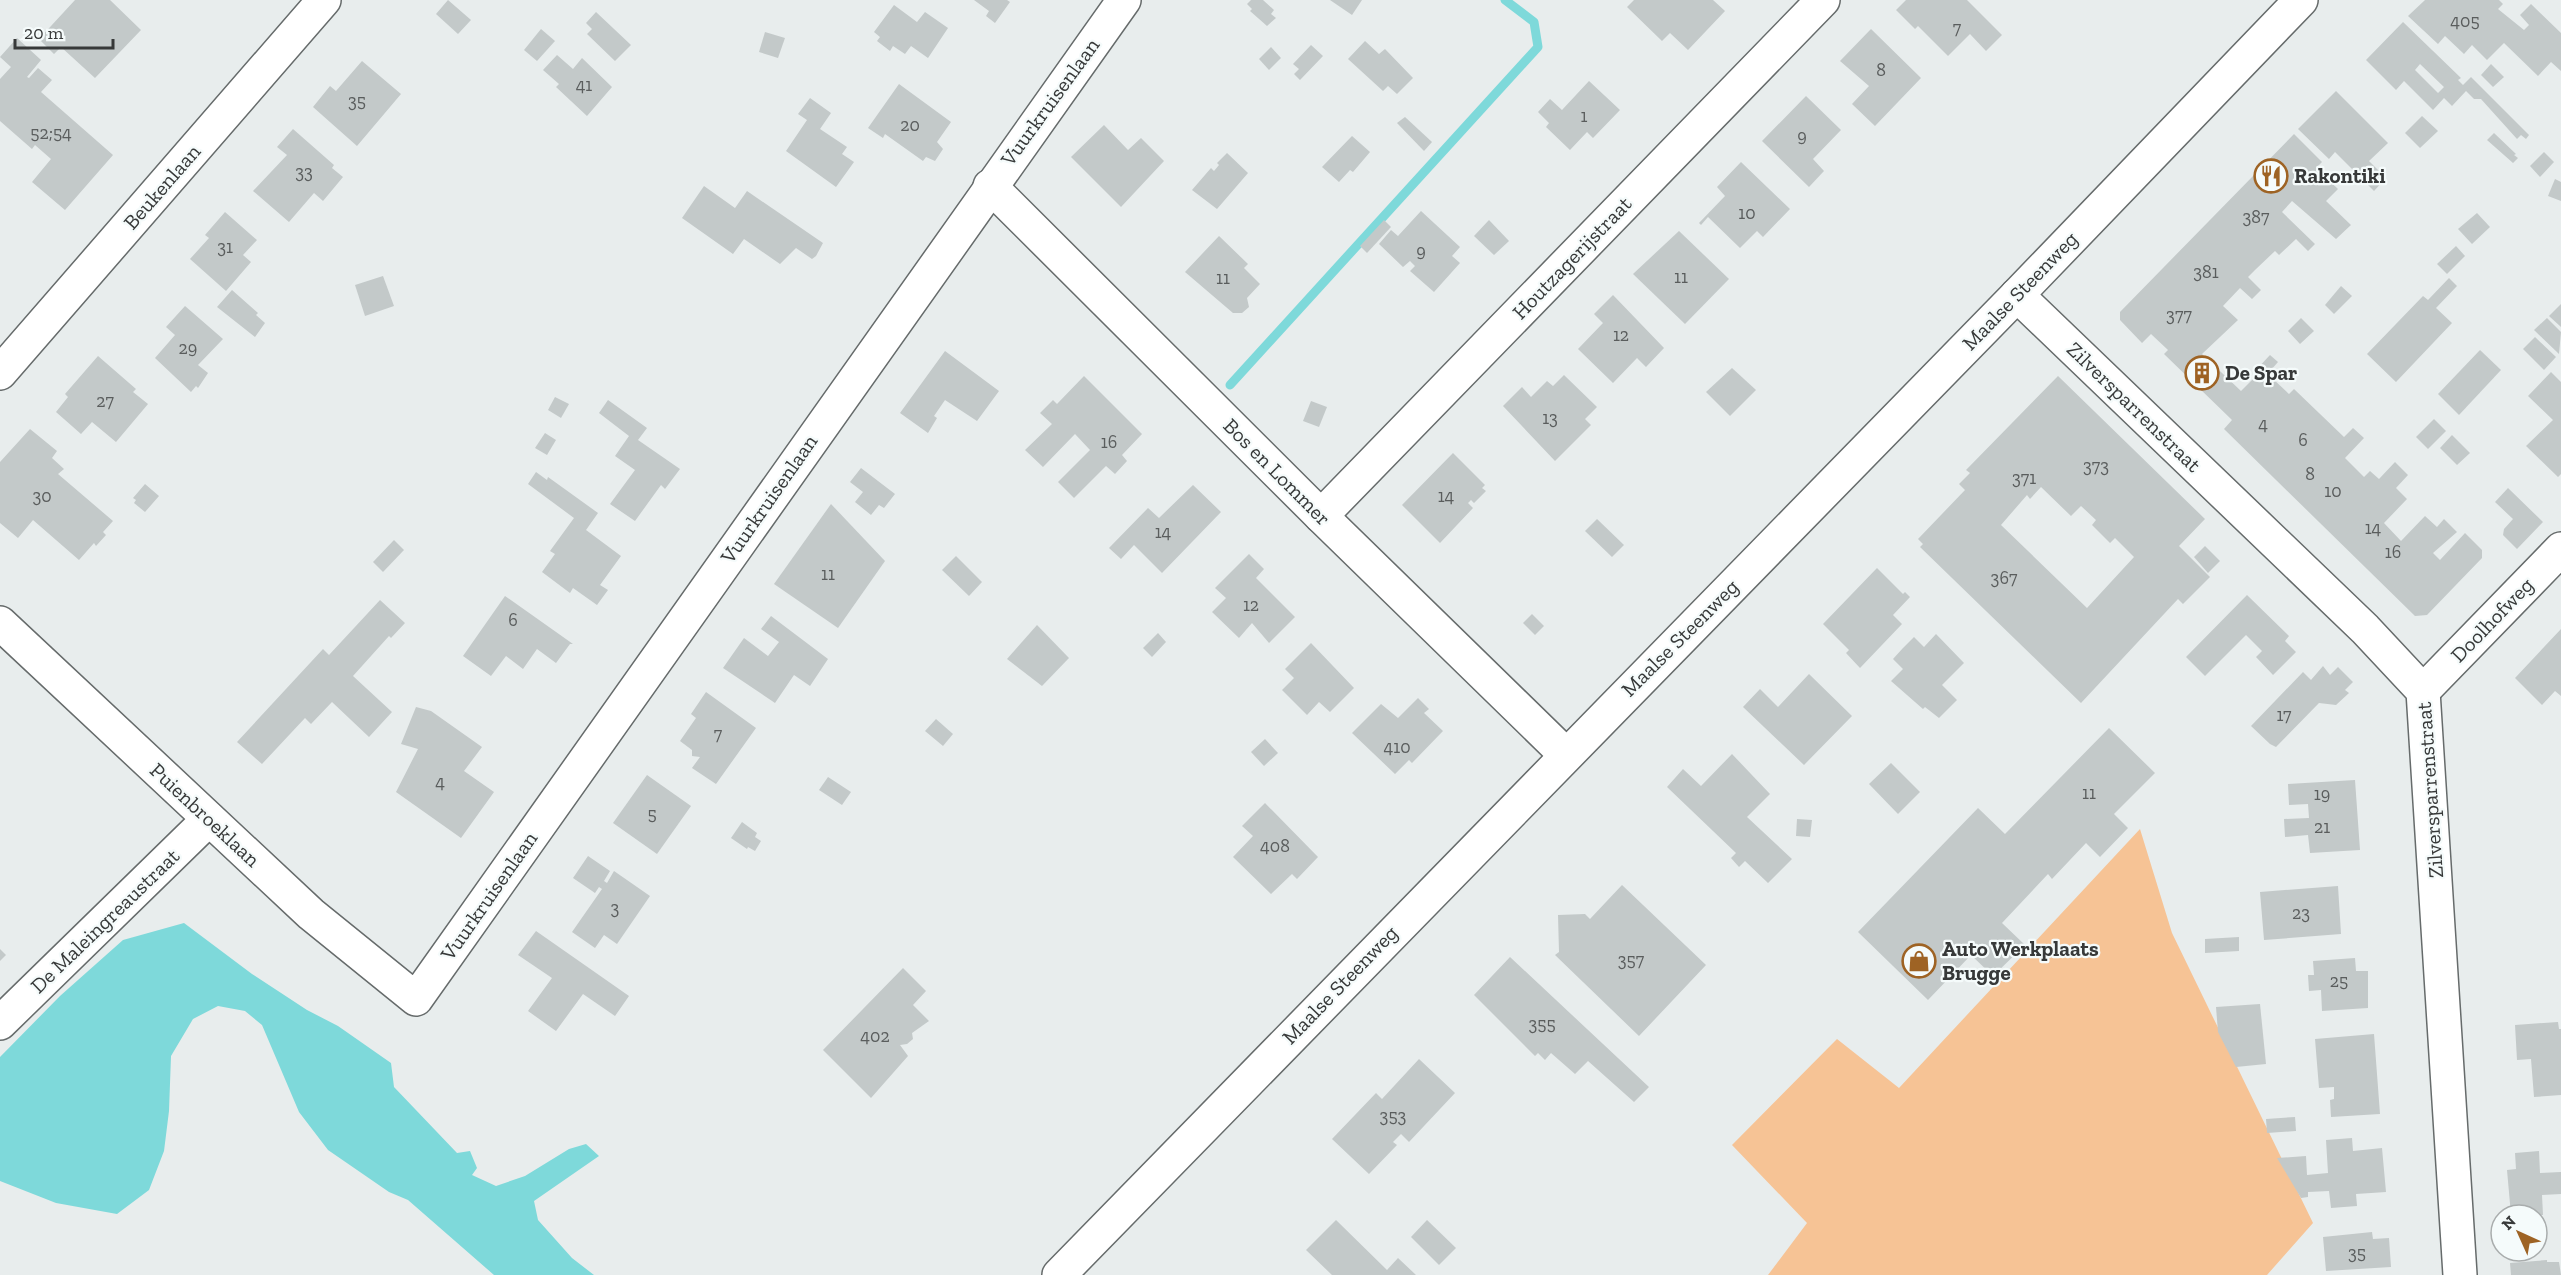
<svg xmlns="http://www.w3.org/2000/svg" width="2561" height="1275" font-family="'Zilla Slab',serif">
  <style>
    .green { fill: #f6c395 }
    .water { fill: #7ed9da }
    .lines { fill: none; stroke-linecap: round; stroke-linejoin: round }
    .stream { stroke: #7ed9da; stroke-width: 9 }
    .building { fill: #c3c9c9; fill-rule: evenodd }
    .minor-casing { stroke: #666b6b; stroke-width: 36 }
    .major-casing { stroke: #666b6b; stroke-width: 36 }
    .minor { stroke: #fff; stroke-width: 33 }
    .major { stroke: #fff; stroke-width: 33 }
    .labels { text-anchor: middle; stroke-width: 4.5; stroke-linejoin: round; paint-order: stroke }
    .number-label { font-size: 18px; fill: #5a5d5d }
    .street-label { font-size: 21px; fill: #373939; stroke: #f5fbfb }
    .poi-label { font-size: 21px; font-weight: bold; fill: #373939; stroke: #f5fbfb; text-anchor: start }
  </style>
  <rect width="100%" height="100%" fill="#e8eded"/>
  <polygon class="green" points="2140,829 2172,933 2313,1223 2267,1275 1768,1275 1807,1223 1732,1145 1837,1039 1899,1088"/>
  <polygon class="water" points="184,923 252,974 307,1010 338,1026 391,1063 394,1087 457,1153 470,1151 477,1168 472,1175 496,1186 525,1176 569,1149 586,1144 599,1156 534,1201 538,1220 572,1258 594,1275 494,1275 408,1200 389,1192 328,1150 299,1112 262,1025 245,1011 218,1006 193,1019 171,1056 169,1111 164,1151 149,1190 117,1214 56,1203 0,1181 0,1057 60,996 123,940"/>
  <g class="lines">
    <polyline class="stream" points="1230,385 1538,47 1534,22 1505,0"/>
  </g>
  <g class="building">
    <polygon points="75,0 110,0 141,30 95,78 61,47 54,54 39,39"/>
    <polygon points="448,0 471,20 458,34 436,14"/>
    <polygon points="974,0 1007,0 1010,2 995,23 986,16 989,11"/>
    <polygon points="1251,0 1263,0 1274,10 1271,14 1276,18 1267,26 1250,11 1252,9 1247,4"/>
    <polygon points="1330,0 1362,0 1352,15"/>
    <polygon points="1634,0 1713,0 1725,11 1688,50 1670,33 1662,41 1627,7"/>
    <polygon points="1906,0 1967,0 2002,35 1986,51 1970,34 1948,56 1918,26 1915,29 1896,10"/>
    <polygon points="2425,0 2499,0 2503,4 2498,9 2524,30 2529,25 2520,15 2531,4 2561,33 2561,71 2551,62 2538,76 2504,43 2487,60 2472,45 2464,54 2445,36 2438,44 2408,16"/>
    <polygon points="894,5 917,22 925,12 948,28 928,58 911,46 905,54 893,46 890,51 877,41 880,37 874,32"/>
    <polygon points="596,12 631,45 615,61 587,34 592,29 586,23"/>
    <path d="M2403,22L2461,78L2458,80L2463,85L2471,77L2529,135L2526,139L2521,135L2517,139L2481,99H2474L2466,91L2452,106L2444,98L2433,110L2404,81L2396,90L2366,60ZM2420,64L2444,87L2438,93L2415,70Z"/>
    <polygon points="541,29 555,41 537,61 524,50"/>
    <polygon points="1871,29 1921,78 1875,126 1852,104 1869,86 1840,61"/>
    <polygon points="765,32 785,38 778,58 759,52"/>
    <polygon points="17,38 41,60 27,77 29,78 38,68 52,80 41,92 113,155 65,210 32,182 51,159 35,145 32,149 0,121 0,79 11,67 0,57"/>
    <polygon points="1365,41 1379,54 1385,49 1413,78 1397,94 1388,86 1383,91 1348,59"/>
    <polygon points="1311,45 1323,56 1300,80 1294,74 1299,69 1293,64"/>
    <polygon points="1271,47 1281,58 1269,70 1259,59"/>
    <polygon points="557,55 573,69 582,58 612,87 587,116 556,87 559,84 543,70"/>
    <polygon points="362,61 401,94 357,146 313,107 330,86 336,91"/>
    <polygon points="2491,64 2504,77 2493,87 2481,75"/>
    <polygon points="1589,81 1620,110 1593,138 1587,132 1570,150 1546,127 1549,123 1538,112 1550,99 1562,110"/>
    <polygon points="899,84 951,122 937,142 943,149 935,161 926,157 923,161 885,134 883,138 868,128"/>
    <polygon points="2336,91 2388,143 2369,161 2386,178 2374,191 2335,152 2329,159 2298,129"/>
    <polygon points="1806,96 1841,130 1813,159 1824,171 1809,187 1762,141"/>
    <polygon points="810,98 831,113 820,129 847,147 842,154 854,162 836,187 786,151 807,120 798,114"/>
    <polygon points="2422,116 2438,131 2420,148 2405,133"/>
    <polygon points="1405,117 1432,142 1424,151 1397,123"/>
    <polygon points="1104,125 1128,150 1141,138 1164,161 1121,207 1071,157"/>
    <polygon points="293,129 334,165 332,168 343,177 323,201 314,193 289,222 253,191 287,155 277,147"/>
    <polygon points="2494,133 2516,154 2514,155 2518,158 2513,163 2487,140"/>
    <polygon points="2294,134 2322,162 2316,168 2338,189 2326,201 2351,225 2336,239 2292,201 2282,212 2315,244 2308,251 2296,239 2279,255 2275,251 2255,270 2248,277 2261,290 2252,299 2240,288 2223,306 2238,320 2202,354 2241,391 2258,374 2267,384 2272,378 2289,394 2294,389 2344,437 2353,428 2364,438 2345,458 2364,477 2370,471 2379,479 2395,462 2408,475 2396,488 2407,499 2384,523 2401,541 2425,516 2437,527 2444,519 2457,532 2433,553 2440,560 2465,533 2482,550 2482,558 2427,615 2415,616 2224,429 2232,420 2164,354 2168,350 2151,334 2142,343 2120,320 2120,312"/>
    <polygon points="1352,136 1370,152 1353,172 1350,170 1339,182 1322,167"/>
    <polygon points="2544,152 2554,162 2540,177 2530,166"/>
    <polygon points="1227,153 1248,173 1217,209 1192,190 1211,168 1214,171 1219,165 1217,163"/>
    <polygon points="1741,162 1790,209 1763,237 1757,231 1740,248 1708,217 1701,225 1699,223 1725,196 1717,187"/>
    <polygon points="2555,179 2561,182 2561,201 2548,196"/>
    <polygon points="704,186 735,208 747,191 823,243 816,256 812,259 796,248 780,264 744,239 733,254 682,218"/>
    <polygon points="1421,211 1460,247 1452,256 1460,263 1434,292 1410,271 1415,266 1410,261 1403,267 1379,244 1391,230 1398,236"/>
    <polygon points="225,212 257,240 243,255 251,262 226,291 190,259 209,238 205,235"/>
    <polygon points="2477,213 2490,227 2472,244 2458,229"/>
    <polygon points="1384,220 1391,227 1367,253 1360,246"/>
    <polygon points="1489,220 1509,241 1494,255 1474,236"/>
    <polygon points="1679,231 1729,279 1685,324 1633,274"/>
    <polygon points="1219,236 1248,264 1244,268 1260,284 1247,298 1249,307 1242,313 1233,313 1185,272"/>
    <polygon points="2456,246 2465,256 2447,274 2437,264"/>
    <polygon points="383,276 394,306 365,316 355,285"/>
    <polygon points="2449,278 2457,286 2436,308 2452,323 2396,382 2367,354 2423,296 2428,300"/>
    <polygon points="2341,286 2352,296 2334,314 2325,305"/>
    <polygon points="232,290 258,313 256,315 265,323 255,337 217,307"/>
    <polygon points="1613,295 1664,348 1646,367 1637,358 1613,383 1578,349 1603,323 1594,314"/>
    <polygon points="2561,304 2561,327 2549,316"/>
    <polygon points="185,306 223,339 198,365 208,373 198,388 196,386 191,392 155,358 175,335 166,327"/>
    <polygon points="2301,318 2314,331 2300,344 2288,331"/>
    <polygon points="2547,318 2561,332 2559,354 2534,330"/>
    <polygon points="2535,337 2556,357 2544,370 2523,349"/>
    <polygon points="2480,350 2501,370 2459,415 2438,394"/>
    <polygon points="945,351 999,391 977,421 945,400 934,416 937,418 928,433 900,413"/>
    <polygon points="2270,355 2278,362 2264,378 2256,370"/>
    <polygon points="98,356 136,389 133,392 148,404 116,442 92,422 81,434 56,412 68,397 65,394"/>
    <polygon points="1732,368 1756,390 1730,416 1706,392"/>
    <polygon points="2551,372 2561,382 2561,474 2558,477 2526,446 2553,420 2528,396"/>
    <polygon points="1564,375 1597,407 1585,419 1591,425 1555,461 1503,406 1522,387 1531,397 1547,381 1553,386"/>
    <polygon points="1084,376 1142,434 1122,455 1127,461 1115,474 1106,466 1074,498 1058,482 1090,450 1075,434 1043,467 1025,450 1052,424 1040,413 1053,400 1057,404"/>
    <path d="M2058,376L2205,519L2179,546L2210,577L2183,604L2178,599L2081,703L1920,547L1923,544L1918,539L1965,490L1959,484L1970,473L1966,470ZM2041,487L2071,516L2081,506L2096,520L2092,525L2110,543L2115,538L2134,557L2087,608L2001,525L2027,495L2030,499Z"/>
    <polygon points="555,397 569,404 561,418 548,410"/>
    <polygon points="608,400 647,428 638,440 680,469 665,489 661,485 635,521 610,504 635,470 615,456 629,436 599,413"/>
    <polygon points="1311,401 1327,407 1319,427 1303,421"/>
    <polygon points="2434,419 2446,431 2428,449 2416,437"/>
    <polygon points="30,429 57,451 52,458 64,469 58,474 113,521 103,532 106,535 96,546 94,543 79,560 33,520 18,538 0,523 0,462"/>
    <polygon points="545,433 556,440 547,455 535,448"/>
    <polygon points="2452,435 2470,453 2457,465 2440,448"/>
    <polygon points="1453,453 1485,485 1482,488 1486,491 1474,503 1471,500 1468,503 1473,508 1440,543 1402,505"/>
    <polygon points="861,468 895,494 884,508 879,505 871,515 855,502 863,492 850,482"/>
    <polygon points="536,472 547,480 548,477 598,513 586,530 621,556 600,585 608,590 597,605 573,588 570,593 542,572 555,554 550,551 574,518 528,484"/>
    <polygon points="145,484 159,496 145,512 134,503 136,500 133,498"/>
    <polygon points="1193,485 1221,512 1162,573 1134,545 1121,559 1109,548 1148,508 1159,518"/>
    <polygon points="2508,488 2543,522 2517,549 2503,535 2504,529 2513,519 2495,502"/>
    <polygon points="831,504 885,561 838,628 774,584"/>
    <polygon points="1597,519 1624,545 1612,557 1585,531"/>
    <polygon points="394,540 404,550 383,572 373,562"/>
    <polygon points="2205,546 2220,561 2208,573 2194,557"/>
    <polygon points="1249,554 1264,569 1256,578 1295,617 1269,643 1252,623 1239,638 1212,612 1226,598 1215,588"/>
    <polygon points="956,556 982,582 969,596 942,570"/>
    <polygon points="1877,568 1903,594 1905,592 1910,597 1893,615 1902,624 1860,668 1846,653 1849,650 1823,624"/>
    <polygon points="2247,595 2289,636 2285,641 2296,652 2273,675 2256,657 2262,651 2246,635 2205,676 2186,657"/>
    <polygon points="505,596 573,644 570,644 556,663 537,649 523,669 506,656 491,676 463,656"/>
    <polygon points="380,600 405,623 391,638 389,636 353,676 392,712 369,737 332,702 311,724 305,718 262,764 237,742 323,649 329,655"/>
    <polygon points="1532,614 1544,626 1535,635 1523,623"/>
    <polygon points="771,616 828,659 810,686 794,675 775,703 723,668 744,638 768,656 779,642 761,629"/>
    <polygon points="1037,625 1069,658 1042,686 1007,659"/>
    <polygon points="2561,629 2561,696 2555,691 2542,705 2515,678"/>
    <polygon points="1158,633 1166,642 1152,657 1143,648"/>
    <polygon points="1936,634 1964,663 1942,685 1957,700 1939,718 1925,707 1923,709 1891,681 1903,669 1893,659 1903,648 1914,637 1924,647"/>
    <polygon points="1311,643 1354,688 1330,712 1319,702 1307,715 1282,690 1294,678 1285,669"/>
    <polygon points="2323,666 2330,675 2338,667 2353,682 2345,690 2349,693 2336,705 2319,703 2276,747 2270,744 2251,726 2303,672 2311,680"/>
    <polygon points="1809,674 1852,716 1804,765 1743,707 1760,689 1778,707"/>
    <polygon points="706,692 756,728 716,784 692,768 700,757 692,756 692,750 680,741 696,718 691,714"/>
    <polygon points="1418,698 1429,709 1424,713 1443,731 1412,763 1409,760 1395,774 1352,733 1381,704 1398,718"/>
    <polygon points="416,707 431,711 482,747 464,771 494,792 461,838 396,792 418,749 401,744"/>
    <polygon points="936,719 953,734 943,746 925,731"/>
    <polygon points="2109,728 2155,773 2114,814 2128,828 2100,857 2086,843 2052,879 2048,874 2002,923 2025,945 1993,976 1971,955 1928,1000 1858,932 1978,808 2005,834"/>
    <polygon points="1265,739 1278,753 1264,766 1251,752"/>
    <polygon points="1732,754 1770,794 1747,817 1792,859 1768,883 1745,861 1739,867 1731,858 1736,853 1667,787 1683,769 1701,786"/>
    <polygon points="1891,763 1920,792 1898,814 1869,784"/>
    <polygon points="647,775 691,806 657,854 613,823"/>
    <polygon points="828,777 851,792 842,805 819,790"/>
    <polygon points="2355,780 2360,850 2310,853 2308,835 2285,837 2284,819 2309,818 2308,804 2289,805 2288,784"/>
    <polygon points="1265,803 1318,857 1297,879 1292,874 1271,894 1233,857 1253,836 1242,826"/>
    <polygon points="1797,819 1812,820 1810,837 1796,836"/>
    <polygon points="742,822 757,833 755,837 761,841 755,851 748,847 747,849 731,838"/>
    <polygon points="588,856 610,871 604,881 607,883 614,871 650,896 617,944 604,935 595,948 572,932 602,889 599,887 595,893 573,878"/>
    <polygon points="1622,885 1706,965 1639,1036 1555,955 1559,952 1558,915 1585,914 1590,919"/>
    <polygon points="2338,886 2341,934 2264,940 2260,892"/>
    <polygon points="536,931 629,996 615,1016 583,994 556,1031 528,1011 552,978 518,955"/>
    <polygon points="2239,937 2239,951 2205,953 2205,939"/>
    <polygon points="0,949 6,955 0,961"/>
    <polygon points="1510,957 1649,1087 1634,1102 1588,1061 1575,1074 1551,1053 1545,1060 1538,1053 1535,1056 1474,995"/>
    <polygon points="2355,958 2356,971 2368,971 2368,1008 2322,1011 2321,990 2309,991 2308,975 2314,975 2313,961"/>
    <polygon points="903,968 926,991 913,1005 929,1021 912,1033 913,1039 907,1044 900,1045 908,1056 871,1098 823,1050"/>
    <polygon points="2260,1004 2266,1064 2236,1067 2218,1032 2216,1007"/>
    <polygon points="2558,1022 2559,1029 2561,1029 2561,1095 2534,1097 2531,1059 2517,1060 2515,1025"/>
    <polygon points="2374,1034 2380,1114 2331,1117 2330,1100 2334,1099 2334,1087 2319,1088 2315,1039"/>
    <polygon points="1419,1059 1455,1093 1409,1142 1401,1134 1393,1142 1397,1145 1369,1174 1332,1139 1376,1093 1382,1099"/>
    <polygon points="2295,1117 2296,1131 2267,1133 2266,1119"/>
    <polygon points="2352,1138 2353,1151 2382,1148 2386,1192 2356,1194 2357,1206 2331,1208 2329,1191 2308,1192 2308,1197 2301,1198 2277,1158 2306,1156 2307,1175 2328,1173 2326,1140"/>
    <polygon points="2539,1151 2540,1173 2561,1172 2561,1194 2542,1195 2543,1215 2511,1215 2507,1170 2516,1169 2515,1153"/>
    <polygon points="1336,1220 1387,1270 1398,1258 1416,1275 1332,1275 1306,1250"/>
    <polygon points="1427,1220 1456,1248 1439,1265 1411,1237"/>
    <polygon points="2372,1232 2373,1239 2389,1238 2391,1267 2326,1271 2323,1237"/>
    <polygon points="2547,1260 2547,1262 2559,1262 2561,1275 2511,1275 2510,1263"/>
  </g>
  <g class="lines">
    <g class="minor-casing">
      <g id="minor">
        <polyline points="990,186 1321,516 1565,754"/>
        <polyline points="2017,295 2365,629 2423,691 2460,1275"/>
        <polyline points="0,373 324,0"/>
        <polyline points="1321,516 1823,0"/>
        <polyline points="0,623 311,914 416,999 1124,0"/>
        <polyline points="2423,691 2561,549"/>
        <polyline points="0,1023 209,819"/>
      </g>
    </g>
    <g class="major-casing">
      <polyline id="major" points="1059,1275 2017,295 2301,0"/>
    </g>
    <use href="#minor" class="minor"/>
    <use href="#major" class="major"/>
  </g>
  <defs>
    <g id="restaurant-ring" transform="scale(1.725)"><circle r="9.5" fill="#f5fbfb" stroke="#9e6324" stroke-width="1.5"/><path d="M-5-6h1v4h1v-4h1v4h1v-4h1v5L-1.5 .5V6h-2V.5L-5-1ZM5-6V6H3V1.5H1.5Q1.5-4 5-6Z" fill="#9e6324"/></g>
    <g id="building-ring" transform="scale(1.725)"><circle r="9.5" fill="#f5fbfb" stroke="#9e6324" stroke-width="1.5"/><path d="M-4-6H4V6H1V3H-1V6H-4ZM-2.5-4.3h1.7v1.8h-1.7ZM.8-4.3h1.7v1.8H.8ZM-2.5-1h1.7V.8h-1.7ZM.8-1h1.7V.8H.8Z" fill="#9e6324"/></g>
    <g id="shop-ring" transform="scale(1.725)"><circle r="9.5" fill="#f5fbfb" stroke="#9e6324" stroke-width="1.5"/><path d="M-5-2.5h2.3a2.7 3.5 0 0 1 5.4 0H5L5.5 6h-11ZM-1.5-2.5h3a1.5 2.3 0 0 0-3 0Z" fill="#9e6324"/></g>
  </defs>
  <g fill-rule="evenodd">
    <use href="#restaurant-ring" x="2271" y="176"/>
    <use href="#building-ring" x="2202" y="373"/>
    <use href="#shop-ring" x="1919" y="961"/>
  </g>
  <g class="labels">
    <g class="number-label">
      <text x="2465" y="27">405</text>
      <text x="1957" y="34">7</text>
      <text x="1881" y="76">8</text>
      <text x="584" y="91">41</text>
      <text x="357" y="107">35</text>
      <text x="1584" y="122">1</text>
      <text x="910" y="131">20</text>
      <text x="51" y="139">52;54</text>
      <text x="1802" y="142">9</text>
      <text x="304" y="178">33</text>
      <text x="1747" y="219">10</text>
      <text x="2256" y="223">387</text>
      <text x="225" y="253">31</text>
      <text x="1421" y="257">9</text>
      <text x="2206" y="278">381</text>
      <text x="1681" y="283">11</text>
      <text x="1223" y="284">11</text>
      <text x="2179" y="321">377</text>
      <text x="1621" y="341">12</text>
      <text x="188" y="354">29</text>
      <text x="105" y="407">27</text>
      <text x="1550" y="424">13</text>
      <text x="2263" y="430">4</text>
      <text x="2303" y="446">6</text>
      <text x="1109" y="448">16</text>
      <text x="2096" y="472">373</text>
      <text x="2310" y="480">8</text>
      <text x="2024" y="484">371</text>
      <text x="2333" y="497">10</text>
      <text x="42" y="502">30</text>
      <text x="1446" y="502">14</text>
      <text x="2373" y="534">14</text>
      <text x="1163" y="538">14</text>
      <text x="2393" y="558">16</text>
      <text x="828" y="580">11</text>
      <text x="2004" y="584">367</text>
      <text x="1251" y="611">12</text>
      <text x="513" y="626">6</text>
      <text x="2284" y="721">17</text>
      <text x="718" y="740">7</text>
      <text x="1397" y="753">410</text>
      <text x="440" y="788">4</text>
      <text x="2089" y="799">11</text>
      <text x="2322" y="800">19</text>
      <text x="652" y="820">5</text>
      <text x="2322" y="833">21</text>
      <text x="1275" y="852">408</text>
      <text x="615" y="914">3</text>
      <text x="2301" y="919">23</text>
      <text x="1631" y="966">357</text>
      <text x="2339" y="987">25</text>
      <text x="1542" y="1030">355</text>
      <text x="875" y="1042">402</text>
      <text x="1393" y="1122">353</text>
      <text x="2357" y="1259">35</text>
    </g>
    <g class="street-label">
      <text transform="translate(1050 102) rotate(-54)" y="7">Vuurkruisenlaan</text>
      <text transform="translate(162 187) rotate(-49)" y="7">Beukenlaan</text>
      <text transform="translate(1572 258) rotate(-46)" y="7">Houtzagerijstraat</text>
      <text transform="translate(2020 291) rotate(-46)" y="7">Maalse Steenweg</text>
      <text transform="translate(2134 407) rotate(44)" y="7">Zilversparrenstraat</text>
      <text transform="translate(1277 472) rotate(45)" y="7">Bos en Lommer</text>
      <text transform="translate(769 499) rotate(-55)" y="7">Vuurkruisenlaan</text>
      <text transform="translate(2492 620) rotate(-46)" y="7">Doolhofweg</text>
      <text transform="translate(1680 638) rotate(-45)" y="7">Maalse Steenweg</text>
      <text transform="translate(2430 790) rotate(-94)" y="7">Zilversparrenstraat</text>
      <text transform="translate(205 815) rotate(43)" y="7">Puienbroeklaan</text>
      <text transform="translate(489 896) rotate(-55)" y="7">Vuurkruisenlaan</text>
      <text transform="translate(105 921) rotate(-44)" y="7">De Maleingreaustraat</text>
      <text transform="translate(1340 985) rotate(-46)" y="7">Maalse Steenweg</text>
    </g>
    <g class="poi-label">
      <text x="2294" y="183">Rakontiki</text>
      <text x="2225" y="380">De Spar</text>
      <text x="1942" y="956">Auto Werkplaats<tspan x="1942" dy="24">Brugge</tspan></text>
    </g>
  </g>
  <g transform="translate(2519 1233) rotate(315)"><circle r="28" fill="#f5fbfb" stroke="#a9adad" stroke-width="1.5"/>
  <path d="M0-4.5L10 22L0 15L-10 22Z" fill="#9e6324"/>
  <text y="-9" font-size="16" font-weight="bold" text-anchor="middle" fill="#373939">N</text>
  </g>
  <path d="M15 39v9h98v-9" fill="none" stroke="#373939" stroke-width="3"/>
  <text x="24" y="39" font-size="18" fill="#373939" stroke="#f5fbfb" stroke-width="4.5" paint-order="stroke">20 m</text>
</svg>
